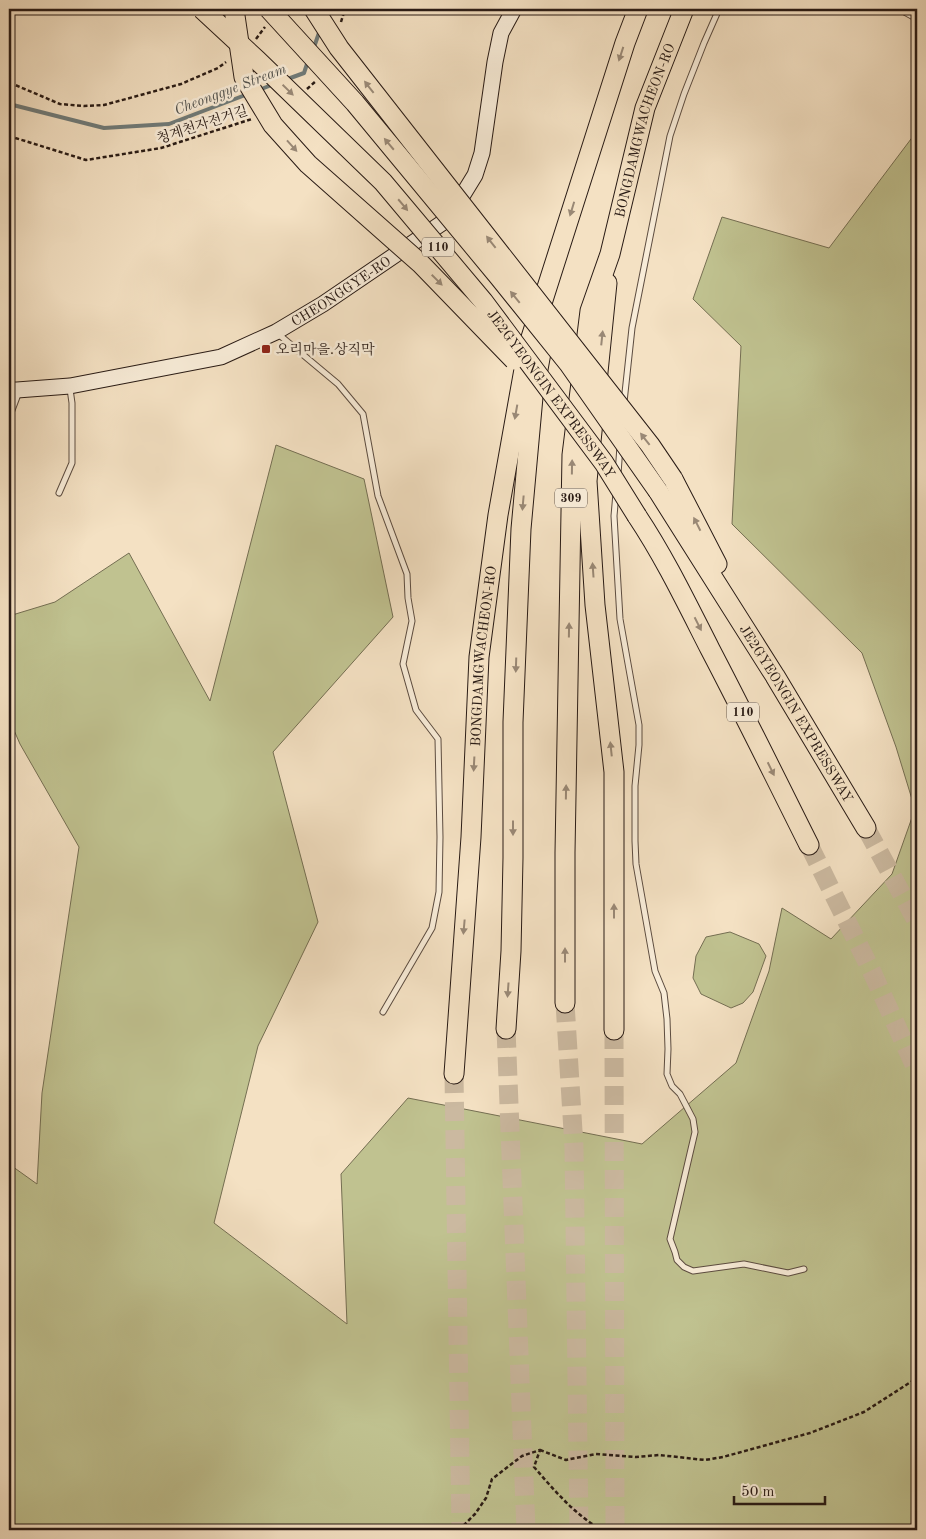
<svg xmlns="http://www.w3.org/2000/svg" width="926" height="1539" font-family="'Old Standard TT','Noto Serif KR',serif">
  <style>
    .green { fill: #c0c290; stroke: #746e52 }
    .lines { fill: none; stroke-linecap: round; stroke-linejoin: round }
    .stream { stroke: #707b79; stroke-width: 4 }
    .highway-tunnel { stroke: #cbb9a0; stroke-width: 19; stroke-dasharray: 19 9; stroke-linecap: butt }
    .lane-casing { stroke: #5c4c40; stroke-width: 7 }
    .street-casing { stroke: #5c4c40; stroke-width: 12 }
    .secondary-casing { stroke: #291b15; stroke-width: 17 }
    .highway-casing { stroke: #291b15; stroke-width: 21 }
    .path { stroke: #291b15; stroke-width: 2.5; stroke-dasharray: 4 2.5; stroke-linecap: butt }
    .lane { stroke: #f8ecd8; stroke-width: 5 }
    .street { stroke: #f8ecd8; stroke-width: 10 }
    .secondary { stroke: #f8ecd8; stroke-width: 15 }
    .highway { stroke: #f4e1c3; stroke-width: 19 }
    .highway-bridge-casing { stroke: #291b15; stroke-width: 21; stroke-linecap: butt }
    .highway-bridge { stroke: #f4e1c3; stroke-width: 19 }
    .oneway { fill: #998875 }
    .poi-dot { fill: #8f2418; stroke: #f8ecd8; stroke-width: 2 }
    .labels { text-anchor: middle; stroke-width: 5; stroke-linejoin: round; paint-order: stroke }
    .shield { fill: #f8ecd8; stroke: #675a50; stroke-width: 1 }
    .shield-label { font-size: 12px; font-weight: bold; fill: #291b15 }
    .street-label { font-size: 14px; fill: #291b15; stroke: #f8ecd8 }
    .poi-label { font-size: 14px; fill: #291b15; stroke: #f8ecd8; text-anchor: start }
    .water-label { font-size: 15px; font-style: italic; fill: #52534f; stroke: #f8ecd8 }
  </style>
  <rect width="100%" height="100%" fill="#f4e1c3"/>
  <filter id="stains"><feTurbulence type="fractalNoise" baseFrequency=".004" numOctaves="4"/><feColorMatrix values="0 0 0 0 .2 0 0 0 0 .09 0 0 0 0 .02 0 0 0 .5 -.17"/></filter>
  <radialGradient id="worn" r=".72"><stop offset=".6" stop-color="#630" stop-opacity="0"/><stop offset="1" stop-color="#630" stop-opacity=".3"/></radialGradient>
  <g class="green">
    <polygon points="917,131 917,1530 9,1530 9,1164 37,1184 42,1093 79,847 20,744 9,719 9,616 55,602 129,553 210,701 276,445 364,479 393,617 273,752 318,922 258,1046 214,1223 347,1324 341,1174 408,1098 642,1144 736,1063 769,971 782,908 831,939 892,874 915,809 896,747 862,653 732,524 741,346 693,299 722,217 829,248"/>
    <polygon points="730,932 759,944 766,956 753,992 743,1003 731,1008 701,994 693,978 696,956 706,937"/>
  </g>
  <g class="lines">
    <g class="stream">
      <polyline points="313,50 320,30"/>
      <polyline points="285,80 304,73 308,61"/>
      <polyline points="259,90 274,84"/>
      <polyline points="9,104 104,128 169,124 248,94"/>
    </g>
    <g class="highway-tunnel">
      <polyline points="866,828 917,922"/>
      <polyline points="809,845 872,972 917,1071"/>
      <polyline points="565,1003 574,1147 579,1530"/>
      <polyline points="506,1029 526,1530"/>
      <polyline points="614,1030 615,1530"/>
      <polyline points="454,1074 461,1530"/>
    </g>
    <g class="lane-casing">
      <g id="lane">
        <polyline points="899,9 917,19"/>
        <polyline points="277,333 338,384 363,414 378,496 407,574 408,598 412,621 403,664 416,710 438,739 440,837 439,892 432,928 383,1012"/>
        <polyline points="624,402 632,328 670,136 684,94 704,43 719,9"/>
        <polyline points="618,474 620,446"/>
        <polyline points="59,493 72,463 72,403 70,389"/>
        <polyline points="616,493 614,516 620,619 639,725 639,745 635,786 635,841 636,864 655,971 664,993 667,1019 668,1049 667,1074 672,1086 680,1094 693,1119 695,1132 670,1239 675,1252 677,1260 684,1267 693,1271 744,1264 788,1273 804,1269"/>
      </g>
    </g>
    <g class="street-casing">
      <polyline id="street" points="9,411 17,390"/>
    </g>
    <g class="secondary-casing">
      <g id="secondary">
        <path id="s1" d="M9,390H17L70,386L221,357L276,332L323,304L448,219L475,175L482,153L495,62L501,33L514,9"/>
      </g>
    </g>
    <g class="highway-casing">
      <g id="highway">
        <polyline points="607,283 587,481 595,605 614,772 614,1030"/>
        <polyline points="673,479 717,564"/>
        <path id="s2" d="M658,491L775,676L866,828"/>
        <path d="M637,516C665,558 687,604 710,649C744,714 776,779 809,845"/>
        <path id="s3" d="M565,1003V853L572,455L590,311L610,254L645,108L684,9"/>
        <polyline points="506,1029 511,951 513,858 513,722 521,529 533,397 546,325"/>
        <path id="s4" d="M454,1074L471,837L479,657L498,515L528,347L625,43L638,9"/>
      </g>
    </g>
    <g class="path">
      <polyline points="341,22 345,9"/>
      <polyline points="256,39 265,27"/>
      <polyline points="307,89 316,81"/>
      <polyline points="9,93 13,84 60,104 84,106 104,105 181,84 218,68 226,62"/>
      <polyline points="9,136 86,160 161,148 252,119"/>
      <polyline points="540,1450 566,1460 596,1454 636,1457 659,1455 705,1460 723,1457 810,1433 864,1412 917,1378"/>
      <path d="M459,1530L475,1514L486,1498L492,1479L522,1456L540,1450L534,1467C554,1490 575,1515 602,1530"/>
    </g>
    <use href="#lane" class="lane"/>
    <use href="#street" class="street"/>
    <use href="#secondary" class="secondary"/>
    <use href="#highway" class="highway"/>
    <g class="highway-bridge-casing">
      <g id="highway-bridge">
        <path id="s5" d="M202,9L257,60L383,182L483,301L604,463L637,516"/>
        <polyline points="234,9 244,77 273,125 308,164 421,264 514,360"/>
        <polyline points="269,9 355,103 499,277 569,364 658,491"/>
        <polyline points="314,9 339,48 650,445 673,479"/>
      </g>
    </g>
    <use href="#highway-bridge" class="highway-bridge"/>
  </g>
  <defs><path id="oneway-solid" d="M-6-.8H1V-3.2L6.5 0L1 3.2V.8H-6Z" transform="scale(1.25)"/></defs>
  <g class="oneway">
    <use href="#oneway-solid" transform="translate(621 54) rotate(108)"/>
    <use href="#oneway-solid" transform="translate(369 87) rotate(-128)"/>
    <use href="#oneway-solid" transform="translate(288 90) rotate(44)"/>
    <use href="#oneway-solid" transform="translate(389 144) rotate(-130)"/>
    <use href="#oneway-solid" transform="translate(292 146) rotate(48)"/>
    <use href="#oneway-solid" transform="translate(403 205) rotate(50)"/>
    <use href="#oneway-solid" transform="translate(572 209) rotate(107)"/>
    <use href="#oneway-solid" transform="translate(491 242) rotate(-128)"/>
    <use href="#oneway-solid" transform="translate(437 280) rotate(45)"/>
    <use href="#oneway-solid" transform="translate(515 297) rotate(-129)"/>
    <use href="#oneway-solid" transform="translate(602 338) rotate(-84)"/>
    <use href="#oneway-solid" transform="translate(516 412) rotate(100)"/>
    <use href="#oneway-solid" transform="translate(645 439) rotate(-128)"/>
    <use href="#oneway-solid" transform="translate(572 467) rotate(-89)"/>
    <use href="#oneway-solid" transform="translate(523 503) rotate(95)"/>
    <use href="#oneway-solid" transform="translate(697 524) rotate(-117)"/>
    <use href="#oneway-solid" transform="translate(593 570) rotate(-94)"/>
    <use href="#oneway-solid" transform="translate(698 624) rotate(63)"/>
    <use href="#oneway-solid" transform="translate(569 630) rotate(-89)"/>
    <use href="#oneway-solid" transform="translate(516 665) rotate(92)"/>
    <use href="#oneway-solid" transform="translate(611 749) rotate(-96)"/>
    <use href="#oneway-solid" transform="translate(474 764) rotate(93)"/>
    <use href="#oneway-solid" transform="translate(771 769) rotate(64)"/>
    <use href="#oneway-solid" transform="translate(566 792) rotate(-89)"/>
    <use href="#oneway-solid" transform="translate(513 828) rotate(90)"/>
    <use href="#oneway-solid" transform="translate(614 911) rotate(-90)"/>
    <use href="#oneway-solid" transform="translate(464 927) rotate(95)"/>
    <use href="#oneway-solid" transform="translate(565 955) rotate(-90)"/>
    <use href="#oneway-solid" transform="translate(508 990) rotate(94)"/>
  </g>
  <rect class="poi-dot" x="261" y="344" width="10" height="10" rx="2.5"/>
  <g class="labels">
    <g class="shield">
      <rect x="422" y="237.5" width="32" height="19" rx="4"/>
      <rect x="555" y="488.5" width="32" height="19" rx="4"/>
      <rect x="727" y="702.5" width="32" height="19" rx="4"/>
    </g>
    <g class="shield-label">
      <text x="438" y="251">110</text>
      <text x="571" y="502">309</text>
      <text x="743" y="716">110</text>
    </g>
    <g class="street-label">
      <text transform="translate(202 124) rotate(-18)" y="5">청계천자전거길</text>
      <text dy="5" stroke="none"><textPath href="#s3" startOffset="882">BONGDAMGWACHEON-RO</textPath></text>
      <text dy="5" stroke="none"><textPath href="#s1" startOffset="352">CHEONGGYE-RO</textPath></text>
      <text dy="5" stroke="none"><textPath href="#s5" startOffset="521">JE2GYEONGIN EXPRESSWAY</textPath></text>
      <text dy="5" stroke="none"><textPath href="#s4" startOffset="419">BONGDAMGWACHEON-RO</textPath></text>
      <text dy="5" stroke="none"><textPath href="#s2" startOffset="262">JE2GYEONGIN EXPRESSWAY</textPath></text>
    </g>
    <g class="poi-label">
      <text x="276" y="354">오리마을.상직막</text>
    </g>
    <g class="water-label">
      <text transform="translate(230 89) rotate(-21)" y="5">Cheonggye Stream</text>
    </g>
  </g>
  <rect width="926" height="1539" fill="none" stroke="#f4e1c3" stroke-width="30"/>
  <rect x="10" y="10" width="906" height="1519" fill="none" stroke="#291b15" stroke-width="2.5"/>
  <rect x="15" y="15" width="896" height="1509" fill="none" stroke="#291b15"/>
  <path d="M734 1496v8h91v-8" fill="none" stroke="#291b15" stroke-width="2.5"/>
  <text x="741" y="1496" font-size="15" fill="#291b15" stroke="#f8ecd8" stroke-width="4" paint-order="stroke">50 m</text>
  <rect width="100%" height="100%" filter="url(#stains)"/>
  <rect width="100%" height="100%" fill="url(#worn)"/>
</svg>
